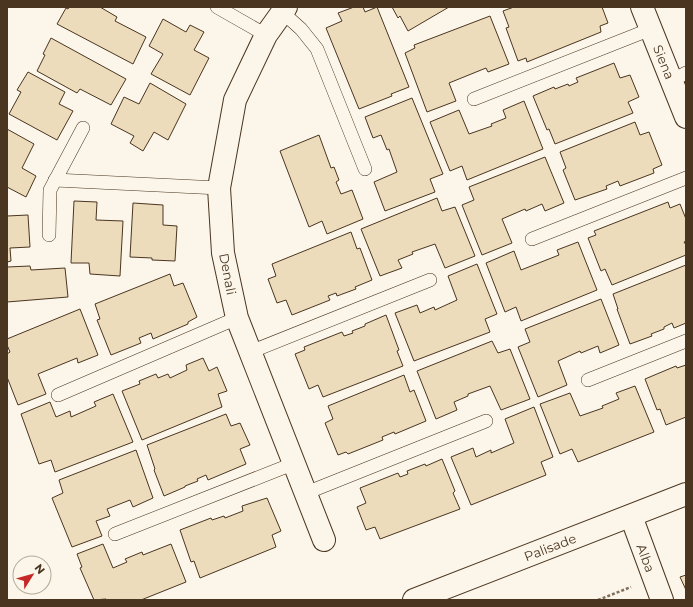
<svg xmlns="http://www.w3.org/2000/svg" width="693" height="607" font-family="Montserrat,sans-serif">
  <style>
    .building { fill: #ecdcbc; stroke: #4a3520 }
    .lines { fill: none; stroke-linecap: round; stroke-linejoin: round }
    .service-casing { stroke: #4a3520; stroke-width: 14 }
    .minor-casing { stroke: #4a3520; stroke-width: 24 }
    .path { stroke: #7f6f5c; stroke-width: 2.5; stroke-dasharray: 3 2; stroke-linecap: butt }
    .service { stroke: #fbf6e9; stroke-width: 13 }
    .minor { stroke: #fbf6e9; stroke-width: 22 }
    .labels { text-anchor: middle; stroke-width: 3; stroke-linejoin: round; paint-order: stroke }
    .street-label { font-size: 13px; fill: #4a3520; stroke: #fbf6e9 }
  </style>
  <rect width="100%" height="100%" fill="#fbf6e9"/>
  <g class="building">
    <polygon points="69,7 100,7 117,17 115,21 146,37 133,64 57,24 66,8 68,9"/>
    <polygon points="354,7 363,7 365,12 377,7 409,87 391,94 392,96 359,109 326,28 342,21 338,13"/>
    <polygon points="392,7 449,7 408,31 400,16 398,18"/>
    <polygon points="514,7 602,7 608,23 600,26 601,32 527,62 526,58 518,61 506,28 509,27 503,11"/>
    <polygon points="490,16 509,64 488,72 486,68 449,83 456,101 427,112 405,53 415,48 414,45"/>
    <polygon points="163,19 186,32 190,25 204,32 194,50 209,58 190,95 151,74 163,54 149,46"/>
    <polygon points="51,38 126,79 111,105 80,89 77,93 37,71 45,55 43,54"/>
    <polygon points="614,63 620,78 630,75 639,97 628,102 633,113 555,144 549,129 547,130 533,96 554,87 555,89 568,84 569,86 578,82 576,78"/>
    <polygon points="28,72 65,92 59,104 73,111 57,140 9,114 21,92 17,90"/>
    <polygon points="150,83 186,104 168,140 154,132 143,151 130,143 134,136 111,124 124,97 139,104"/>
    <polygon points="412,98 443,174 430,179 435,192 385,211 374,182 397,172 389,149 387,150 381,135 373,138 365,117"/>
    <polygon points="524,101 543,149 467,180 462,166 450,171 430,122 459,110 469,134 492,126 491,124 506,118 503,110"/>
    <polygon points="635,122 640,135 649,132 662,165 653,169 654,173 620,186 618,181 606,186 607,189 575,200 563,170 566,168 560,152"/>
    <polygon points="7,129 34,144 22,168 36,176 26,197 7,187"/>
    <polygon points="319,135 331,168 334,167 339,180 336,182 341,194 352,190 363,219 327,234 322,221 309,227 280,151"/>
    <polygon points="545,157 564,203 545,211 542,204 526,211 525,209 502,219 512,243 482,255 462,205 474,200 469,187"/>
    <polygon points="437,198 442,211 455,207 475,256 445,268 435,244 412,252 413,254 398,260 402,268 380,276 361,229"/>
    <polygon points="74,201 97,202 96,220 123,221 120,276 90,274 89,263 71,263"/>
    <polygon points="668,202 670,208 680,204 686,219 686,241 684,242 686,245 686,255 612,285 605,269 601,271 588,238 596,235 594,231"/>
    <polygon points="133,203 163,205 163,225 177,226 175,261 152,260 152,258 130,257"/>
    <polygon points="28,215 30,247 10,248 11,261 7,262 7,216"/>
    <polygon points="351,232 357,249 360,248 372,280 355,287 356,289 337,296 336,293 328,296 330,300 292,315 286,300 277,303 268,279 276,276 272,264"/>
    <polygon points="578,242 597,290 521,321 516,307 505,312 486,263 514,251 521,270 559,255 557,250"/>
    <polygon points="477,264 497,314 485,319 490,332 414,361 395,313 417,305 420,313 434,307 435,310 457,300 448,276"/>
    <polygon points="686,265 686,323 674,328 672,323 664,327 664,329 651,334 652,336 630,344 617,309 618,309 613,294"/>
    <polygon points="30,266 31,270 65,268 68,297 7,302 7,267"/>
    <polygon points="170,274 174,286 183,283 197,317 188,322 188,324 153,339 151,333 139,338 141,343 111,355 97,320 100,319 95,304"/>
    <polygon points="601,299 619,345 600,353 598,346 581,353 580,351 558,361 567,385 538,397 518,347 530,342 525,329"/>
    <polygon points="80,309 98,355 78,363 77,358 38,374 46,394 18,405 7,377 7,354 10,352 7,345 7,339"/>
    <polygon points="386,315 399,350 397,351 403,366 323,397 318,385 309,389 295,354 305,350 304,347 342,332 344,336 353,333 352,331 365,326 365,324"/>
    <polygon points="492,341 498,353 510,349 530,399 501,410 490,386 468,394 468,396 454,402 457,410 436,419 417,371"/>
    <polygon points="203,358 209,371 217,367 227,391 218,394 222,407 142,440 122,391 140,384 139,381 156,374 158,378 168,374 170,378 187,370 186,365"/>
    <polygon points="686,365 686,417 666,425 660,409 657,410 645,379 676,366 677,368"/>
    <polygon points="404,375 410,392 414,390 426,421 395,434 394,432 382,437 383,440 348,454 346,452 338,455 325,423 333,419 328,406"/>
    <polygon points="635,386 654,432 578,462 572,449 560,454 540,404 570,393 580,416 603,408 602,406 619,399 616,393"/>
    <polygon points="113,394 133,442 55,472 51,460 39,464 21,414 50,402 56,417 70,411 71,417 96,406 94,402"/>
    <polygon points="534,407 553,457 541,462 546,475 471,505 451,457 473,448 476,457 491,450 491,453 514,443 505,419"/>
    <polygon points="226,414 231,426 240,423 250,445 240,449 246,464 208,480 206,475 197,479 198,481 185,486 185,487 164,496 154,470 155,469 147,445"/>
    <polygon points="136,450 153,498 133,507 130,500 107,509 110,516 96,521 102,536 72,547 52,498 63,493 59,480"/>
    <polygon points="442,459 455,491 453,493 460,509 380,539 375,527 366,530 357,507 366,503 360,488 398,473 400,477 408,474 407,471 425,464 426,466"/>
    <polygon points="267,498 281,531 272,535 276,547 200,578 194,561 191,562 180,530 211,518 212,520 224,516 225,518 243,511 242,506"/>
    <polygon points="103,544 113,568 127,562 125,559 142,552 143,555 171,544 186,582 141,600 107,600 106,599 94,600 80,568 82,567 77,554"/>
    <polygon points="686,575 686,590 680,577"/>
  </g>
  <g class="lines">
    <g class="service-casing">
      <g id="service">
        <polyline points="217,7 266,35"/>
        <polyline points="282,12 301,29 317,49 365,169"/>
        <polyline points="671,81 686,73"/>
        <polyline points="474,99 651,29"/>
        <polyline points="55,180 219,188"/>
        <polyline points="49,235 50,190 83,128"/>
        <polyline points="532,239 686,178"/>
        <polyline points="250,352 430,280"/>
        <polyline points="588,380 686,341"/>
        <polyline points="58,395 237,318"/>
        <polyline points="306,493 486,421"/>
        <polyline points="115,534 295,463"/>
      </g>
    </g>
    <g class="minor-casing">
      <g id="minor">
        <polyline points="286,7 266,35 235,100 219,188 223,253 237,318 324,540"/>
        <polyline points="642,7 686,117"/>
        <polyline points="631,516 662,600"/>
        <polyline points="414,600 686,494"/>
      </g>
    </g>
    <polyline class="path" points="598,600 631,587"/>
    <use href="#service" class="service"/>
    <use href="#minor" class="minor"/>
  </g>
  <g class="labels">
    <g class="street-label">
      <text transform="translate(664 62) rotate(68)" y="5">Siena</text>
      <text transform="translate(228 274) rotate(79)" y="5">Denali</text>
      <text transform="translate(550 547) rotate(-21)" y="5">Palisade</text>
      <text transform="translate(646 558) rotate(70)" y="5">Alba</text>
    </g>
  </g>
  <rect width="693" height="607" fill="none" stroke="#4a3520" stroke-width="16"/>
  <g transform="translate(32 575) rotate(53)"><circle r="19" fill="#fbf6e9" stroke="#b4a999"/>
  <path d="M0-3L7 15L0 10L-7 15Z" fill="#c62828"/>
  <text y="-6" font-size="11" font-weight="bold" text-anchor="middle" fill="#4a3520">N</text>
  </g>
</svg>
